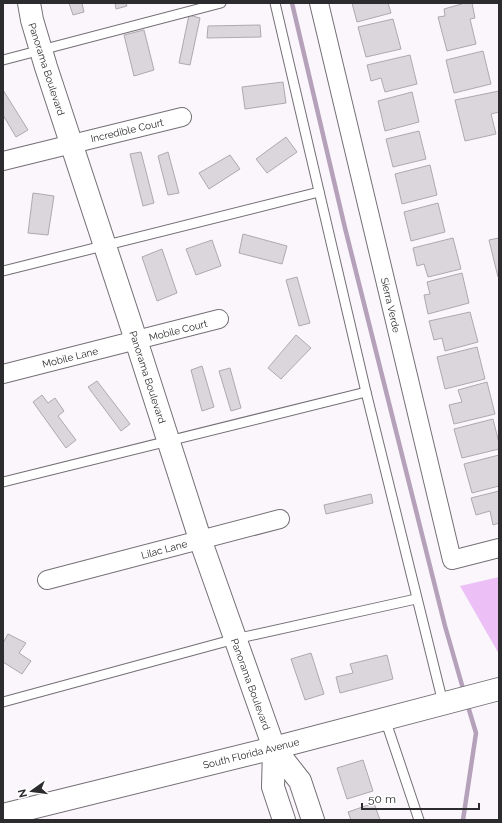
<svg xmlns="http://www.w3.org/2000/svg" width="502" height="823" font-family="Raleway,sans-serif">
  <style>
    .green { fill: #ecc0f6 }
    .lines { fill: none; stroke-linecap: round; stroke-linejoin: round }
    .stream { stroke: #b6a1bb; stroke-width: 4.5 }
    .building { fill: #dbd6dc; stroke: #ada9ae }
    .service-casing { stroke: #747075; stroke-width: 11 }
    .minor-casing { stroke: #747075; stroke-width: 20 }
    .tertiary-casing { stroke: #747075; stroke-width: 24 }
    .secondary-casing { stroke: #747075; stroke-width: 24 }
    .service { stroke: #fff; stroke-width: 9 }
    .minor { stroke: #fff; stroke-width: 18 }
    .tertiary { stroke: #fff; stroke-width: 22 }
    .secondary { stroke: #fff; stroke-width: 22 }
    .labels { text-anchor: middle; stroke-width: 3; stroke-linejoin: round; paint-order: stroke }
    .street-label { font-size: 10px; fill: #2c2b2d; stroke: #fff }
  </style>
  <rect width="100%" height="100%" fill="#faf6fb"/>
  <polygon class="green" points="499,577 499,654 460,586"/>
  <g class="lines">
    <g class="stream">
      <polyline points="292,3 345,228 445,626 464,692"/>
      <polyline points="463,820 476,733 467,703"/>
    </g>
  </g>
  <g class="building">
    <polygon points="69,3 82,3 84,12 73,15"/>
    <polygon points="115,3 126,3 127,6 116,9"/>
    <polygon points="352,3 388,3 391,13 357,22"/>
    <polygon points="465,3 472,3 475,18 470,19 476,44 447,51 438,17 445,16 444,9"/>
    <polygon points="189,15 200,18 190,65 179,63"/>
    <polygon points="393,19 401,49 366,57 358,27"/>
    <polygon points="260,25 261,37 207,38 208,26"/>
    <polygon points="144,30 154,70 134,76 124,35"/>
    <polygon points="483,51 491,84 454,93 446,60"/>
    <polygon points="410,55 417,84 385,92 381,78 371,81 367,65"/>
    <polygon points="283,82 286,103 245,109 242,87"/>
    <polygon points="3,90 28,130 16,137 3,115"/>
    <polygon points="499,91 499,112 491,114 496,134 465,141 455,100"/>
    <polygon points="412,92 419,122 385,131 378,101"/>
    <polygon points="419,131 426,159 393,167 386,139"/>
    <polygon points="286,137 297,152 267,173 256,159"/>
    <polygon points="141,152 154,203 143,206 130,154"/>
    <polygon points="168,152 179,193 168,195 158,156"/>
    <polygon points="230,155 240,169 209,189 199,173"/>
    <polygon points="430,165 437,195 402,204 395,174"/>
    <polygon points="33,193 54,196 48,235 28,233"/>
    <polygon points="438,203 445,232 411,241 404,212"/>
    <polygon points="243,234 287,246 282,264 239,253"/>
    <polygon points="453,238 461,269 428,277 424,264 417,266 413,248"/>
    <polygon points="499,238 499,277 498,277 489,240"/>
    <polygon points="212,240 221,266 196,275 186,249"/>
    <polygon points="162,249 177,293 157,301 142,257"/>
    <polygon points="462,273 469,303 428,314 424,295 430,294 427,282"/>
    <polygon points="297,277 310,323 299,326 286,280"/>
    <polygon points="470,312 478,342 445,351 442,338 434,340 429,321"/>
    <polygon points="296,335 311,348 281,379 268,368"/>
    <polygon points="477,347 485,379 445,389 437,357"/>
    <polygon points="202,366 214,407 202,411 191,370"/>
    <polygon points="230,368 241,408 231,411 219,371"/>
    <polygon points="97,381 130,424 121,431 88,387"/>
    <polygon points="487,382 495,414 454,424 449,405 462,402 458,390"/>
    <polygon points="42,395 48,403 55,398 64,411 58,416 76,440 66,448 33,402"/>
    <polygon points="493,419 499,443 499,449 462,458 454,429"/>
    <polygon points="499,455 499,486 472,493 464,464"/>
    <polygon points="499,491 499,523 493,525 490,511 476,515 471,498"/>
    <polygon points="371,494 373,503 326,514 324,505"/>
    <polygon points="8,634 26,643 19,653 31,661 22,674 3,662 3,643"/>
    <polygon points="311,653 324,694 305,700 291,659"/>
    <polygon points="387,655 393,679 340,693 336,677 353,673 350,664"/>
    <polygon points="363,760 373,791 347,799 337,768"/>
    <polygon points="374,803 380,820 351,820 348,812"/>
  </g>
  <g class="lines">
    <g class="service-casing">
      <g id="service">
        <polyline points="275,3 366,392 443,703"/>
        <polyline points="3,60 221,3"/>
        <polyline points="3,271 319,192"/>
        <polyline points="3,482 366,392"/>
        <polyline points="3,702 235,639 416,599"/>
        <polyline points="385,719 419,820"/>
      </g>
    </g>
    <g class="minor-casing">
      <g id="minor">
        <polyline points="319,3 452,560 499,548"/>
        <polyline points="3,161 182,117"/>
        <polyline points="3,374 219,319"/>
        <polyline points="47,580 280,519"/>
      </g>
    </g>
    <g class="tertiary-casing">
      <polyline id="tertiary" points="29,3 32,20 46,67 136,340 200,539 274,748"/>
    </g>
    <g class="secondary-casing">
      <g id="secondary">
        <polyline points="274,748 300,781 313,820"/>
        <polyline points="274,748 273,787 284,820"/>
        <polyline points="3,815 274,748 499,689"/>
      </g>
    </g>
    <use href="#service" class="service"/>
    <use href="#minor" class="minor"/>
    <use href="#tertiary" class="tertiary"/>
    <use href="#secondary" class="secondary"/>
  </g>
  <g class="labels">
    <g class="street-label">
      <text transform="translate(47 69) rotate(72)" y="4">Panorama Boulevard</text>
      <text transform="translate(127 130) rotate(-13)" y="4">Incredible Court</text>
      <text transform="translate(391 305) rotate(77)" y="4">Sierra Verde</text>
      <text transform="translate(178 330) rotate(-14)" y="4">Mobile Court</text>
      <text transform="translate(70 357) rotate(-14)" y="4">Mobile Lane</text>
      <text transform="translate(148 377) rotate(72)" y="4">Panorama Boulevard</text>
      <text transform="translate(164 549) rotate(-15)" y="4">Lilac Lane</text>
      <text transform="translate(251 684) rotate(70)" y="4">Panorama Boulevard</text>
      <text transform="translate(251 753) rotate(-14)" y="4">South Florida Avenue</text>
    </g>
  </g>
  <rect width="502" height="823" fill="none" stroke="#2c2b2d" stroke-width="8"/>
  <g transform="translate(32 791) rotate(256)" stroke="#ffffff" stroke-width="3" paint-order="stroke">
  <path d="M0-3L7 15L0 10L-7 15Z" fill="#2c2b2d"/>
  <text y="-6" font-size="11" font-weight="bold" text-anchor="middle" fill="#2c2b2d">N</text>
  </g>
  <path d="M362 803v6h117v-6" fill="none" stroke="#2c2b2d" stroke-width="2"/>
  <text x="368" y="803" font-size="12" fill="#2c2b2d" stroke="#ffffff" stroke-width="3" paint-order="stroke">50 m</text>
</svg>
